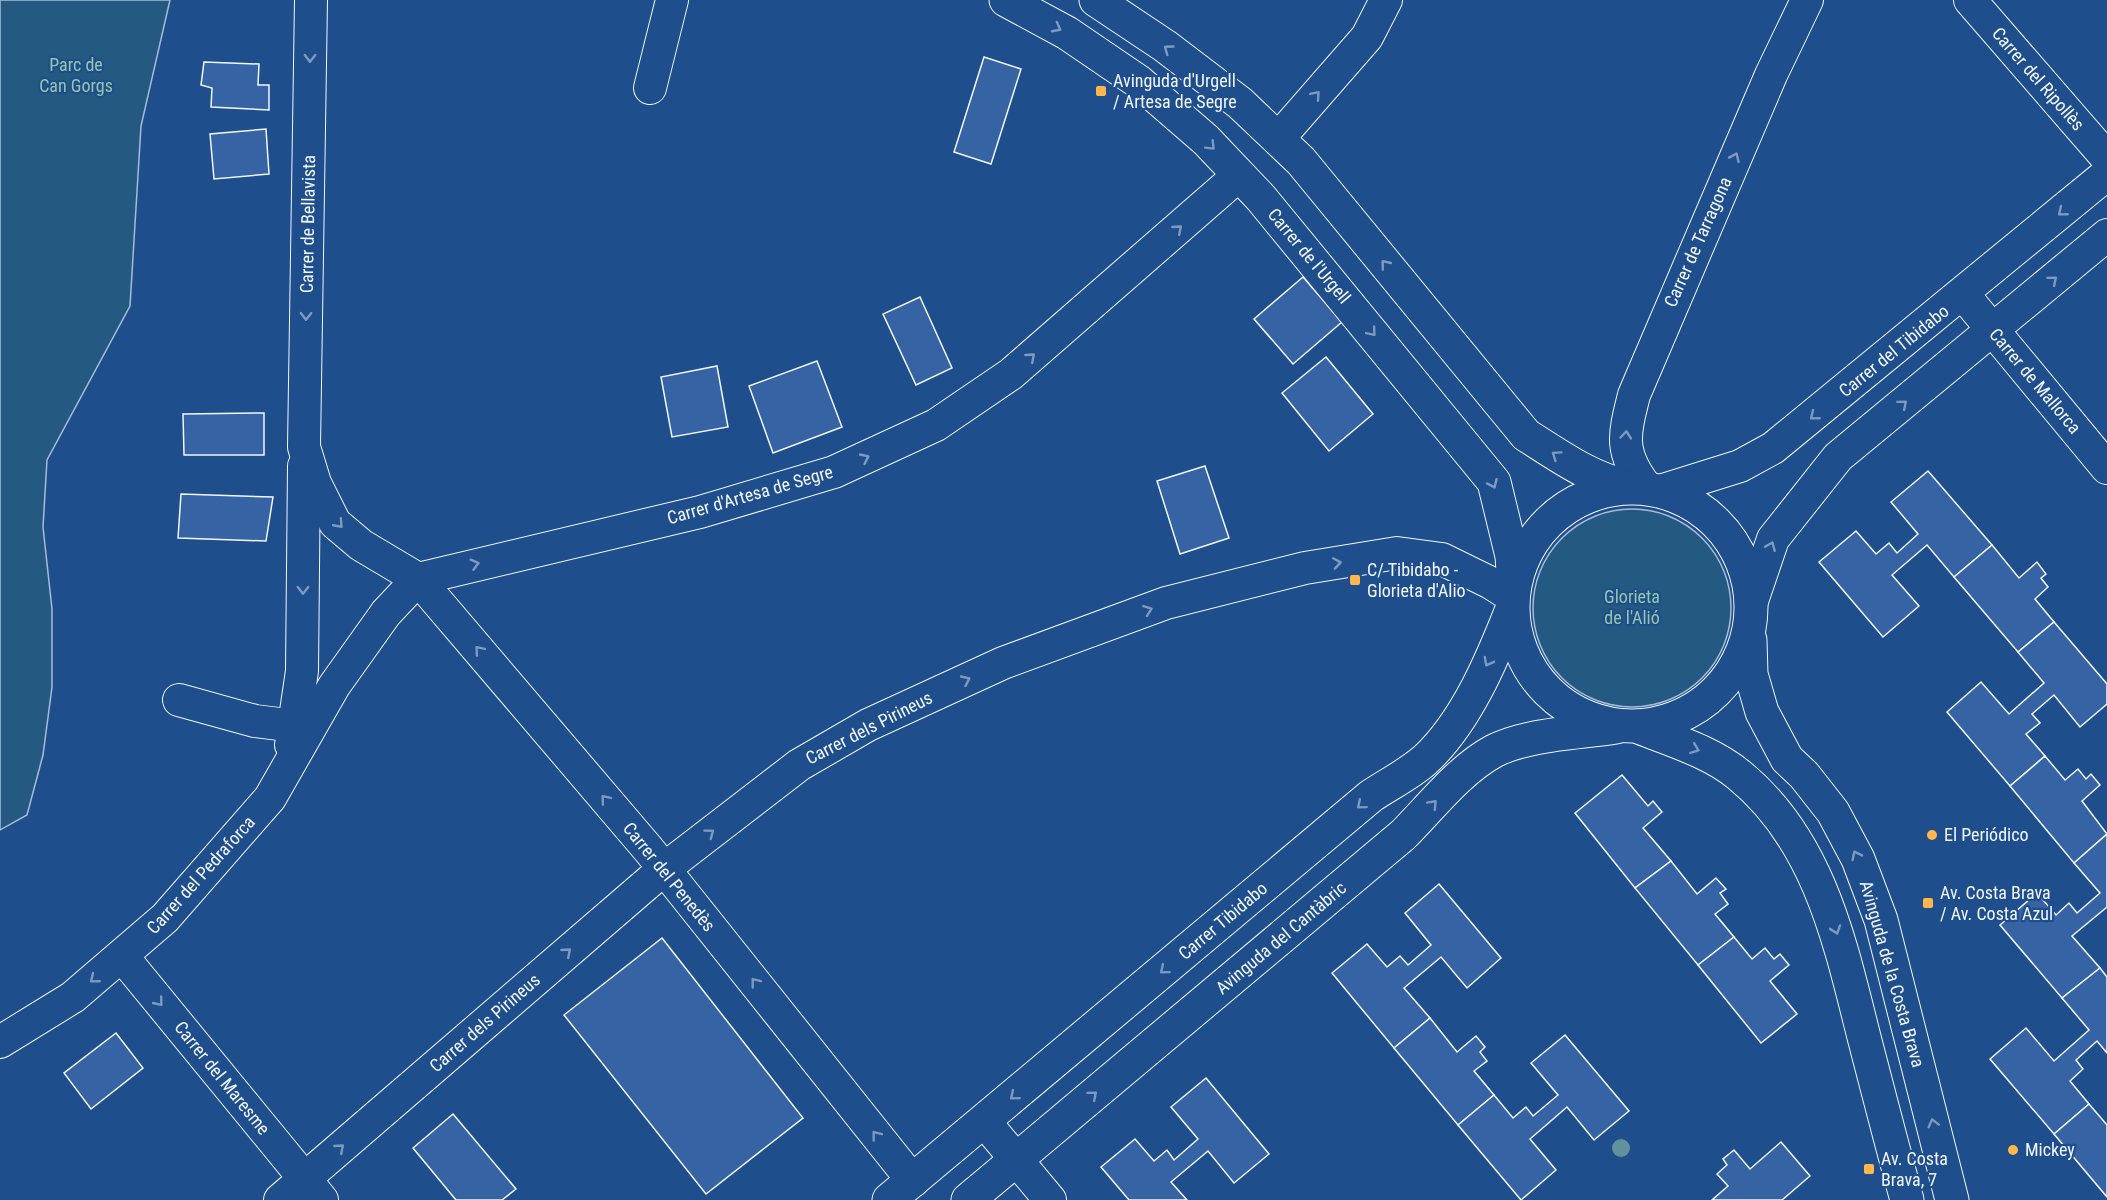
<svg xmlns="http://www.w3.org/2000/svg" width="2107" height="1200" font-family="'Roboto Condensed',sans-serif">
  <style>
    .green { fill: #245a82; stroke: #a8bbd7; stroke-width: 1.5 }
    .building { fill: #3563a3; stroke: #f2f6ff; stroke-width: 1.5 }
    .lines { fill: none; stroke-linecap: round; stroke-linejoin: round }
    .minor-casing { stroke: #f2f6ff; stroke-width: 34 }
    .tertiary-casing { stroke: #f2f6ff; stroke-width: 35 }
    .minor { stroke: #1f4e8c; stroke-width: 32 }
    .tertiary { stroke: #1f4e8c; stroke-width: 33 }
    .tree { fill: #61919a }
    .oneway { stroke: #7e9ac0 }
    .poi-dot { fill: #ffb74d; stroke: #1f4e8c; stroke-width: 2 }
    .labels { text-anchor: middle; stroke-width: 4.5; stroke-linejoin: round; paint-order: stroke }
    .park-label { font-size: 18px; fill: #97c8a6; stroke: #1f4e8c }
    .street-label { font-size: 18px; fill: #f2f6ff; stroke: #1f4e8c }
    .poi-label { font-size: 18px; fill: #f2f6ff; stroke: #1f4e8c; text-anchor: start }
  </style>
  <rect width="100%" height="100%" fill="#1f4e8c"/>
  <g class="green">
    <polygon points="0,0 170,0 141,126 130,306 47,460 43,527 52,609 52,687 43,755 27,815 0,830"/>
    <circle cx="1632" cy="608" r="99"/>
  </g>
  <g class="building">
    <polygon points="984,57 1021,69 991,164 954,152"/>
    <polygon points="204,62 259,64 258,85 269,85 269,110 211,107 212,88 201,85"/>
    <polygon points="266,129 269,174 214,179 210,134"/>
    <polygon points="1303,277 1342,322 1293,364 1254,319"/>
    <polygon points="920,297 952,368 916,385 883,314"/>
    <polygon points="1326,357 1373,414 1329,451 1282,393"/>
    <polygon points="817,361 842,427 773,453 749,386"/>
    <polygon points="717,366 728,427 672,437 661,377"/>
    <polygon points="264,413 264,455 184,455 183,414"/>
    <polygon points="1205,466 1229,538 1180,554 1157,481"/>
    <polygon points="1928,471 1992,545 1954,577 1927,545 1892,575 1919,606 1883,637 1819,562 1856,531 1876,554 1889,543 1897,553 1918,534 1891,502"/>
    <polygon points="181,494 273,497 266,541 178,538"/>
    <polygon points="1992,545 2019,578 2037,562 2046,574 2041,578 2048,587 2035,599 2054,622 2018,652 1954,577"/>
    <polygon points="2054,622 2107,684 2107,704 2080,727 2054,695 2032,714 2040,723 2026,734 2045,756 2010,786 1947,712 1981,682 2009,714 2044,683 2018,652"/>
    <polygon points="2045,756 2065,780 2078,769 2086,779 2091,774 2100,785 2082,801 2107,834 2074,863 2010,786"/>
    <polygon points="1622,775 1648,806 1653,801 1662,812 1643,828 1671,861 1635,888 1575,813"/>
    <polygon points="2107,834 2107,907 2072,936 2100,968 2062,998 2000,925 2037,893 2056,915 2069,903 2077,913 2100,893 2074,863"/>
    <polygon points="1671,861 1697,894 1716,878 1726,889 1720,893 1728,904 1715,914 1734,937 1698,965 1635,888"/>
    <polygon points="1439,884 1501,958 1467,988 1441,957 1404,988 1430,1018 1394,1048 1332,973 1367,944 1387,967 1400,956 1408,965 1431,945 1405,913"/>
    <polygon points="1734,937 1752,959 1765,948 1774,959 1780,954 1789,965 1770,981 1797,1014 1761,1043 1698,965"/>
    <polygon points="662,938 803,1118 706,1194 564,1015"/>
    <polygon points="2100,968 2107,977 2107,1053 2097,1041 2076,1060 2083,1069 2070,1081 2089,1104 2054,1134 1990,1059 2026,1028 2054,1061 2089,1030 2062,998"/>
    <polygon points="1430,1018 1457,1052 1476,1036 1485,1047 1480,1052 1487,1061 1474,1071 1494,1095 1458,1125 1394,1048"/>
    <polygon points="116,1033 143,1068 91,1109 64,1073"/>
    <polygon points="1565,1035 1629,1111 1594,1140 1567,1107 1530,1139 1556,1170 1521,1200 1458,1125 1494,1095 1513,1118 1526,1107 1533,1116 1558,1095 1531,1063"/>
    <polygon points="1206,1078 1269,1154 1234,1183 1208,1151 1171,1182 1187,1200 1129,1200 1101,1167 1135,1139 1154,1161 1167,1150 1174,1160 1198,1139 1171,1107"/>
    <polygon points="2089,1104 2107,1125 2107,1197 2054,1134"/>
    <polygon points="453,1114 516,1189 502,1200 456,1200 413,1148"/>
    <polygon points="1781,1142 1810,1176 1782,1200 1712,1200 1728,1186 1717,1174 1727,1165 1723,1159 1734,1150 1750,1169"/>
  </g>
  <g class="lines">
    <g class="minor-casing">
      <g id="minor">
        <polyline points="311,0 304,447 315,483 335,523 361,545 418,579 649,850 913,1181"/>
        <polyline points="1970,0 2107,158"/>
        <polyline points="650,88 672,0"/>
        <polyline points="1278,139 1367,37 1386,0"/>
        <polyline points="1963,294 2107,468"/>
        <path d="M1646,487C1619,452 1624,435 1634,395L1771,75L1807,0"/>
        <polyline points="1660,491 1740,466 1773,448 2107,174"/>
        <polyline points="1752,601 1773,539 1838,457 2107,235"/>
        <polyline points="179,700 255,721 295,726"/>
        <polyline points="291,745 302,671 304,466"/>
        <polyline points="122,956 322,1200"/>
        <polyline points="0,1042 73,997 165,918 270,798 334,686 386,613 418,579 700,512 834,472 936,425 1011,374 1239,175"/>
        <polyline points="984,1121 1050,1200"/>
        <polyline points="280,1200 664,869 799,765 868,725 1003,663 1166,603 1305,568 1397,553 1442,559 1491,583 1513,597"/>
      </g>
    </g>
    <g class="tertiary-casing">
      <g id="tertiary">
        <polyline points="1006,0 1067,33 1139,82 1206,140 1261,198 1494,482 1512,556 1514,588"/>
        <path d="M1096,0L1165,46L1240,103L1301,161L1526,435C1561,457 1586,476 1627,487"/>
        <circle cx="1632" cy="607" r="119"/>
        <polyline points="1750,640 1751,674 1762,712 1787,759 1804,775 1833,812 1858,859 1881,920 1952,1200"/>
        <path d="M1641,728C1674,741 1711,752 1739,775C1819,840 1840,942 1864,1037C1878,1091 1892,1146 1907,1200"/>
        <path d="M889,1200L1371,796C1389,784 1409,774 1425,760C1466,722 1492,660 1512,609"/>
        <path d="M968,1200L1403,835C1431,807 1459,770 1494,751C1527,734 1579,733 1616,727"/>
      </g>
    </g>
    <use href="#minor" class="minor"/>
    <use href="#tertiary" class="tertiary"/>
  </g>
  <circle class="tree" cx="1621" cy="1148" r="9"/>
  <defs><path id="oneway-chevron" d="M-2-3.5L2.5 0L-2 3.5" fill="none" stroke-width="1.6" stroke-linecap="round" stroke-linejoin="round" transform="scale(1.5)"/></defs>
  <g class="oneway">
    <use href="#oneway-chevron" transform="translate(1057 28) rotate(28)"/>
    <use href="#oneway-chevron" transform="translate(1168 49) rotate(-144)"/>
    <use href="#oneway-chevron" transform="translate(310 58) rotate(91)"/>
    <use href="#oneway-chevron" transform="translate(1316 95) rotate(-49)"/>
    <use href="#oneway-chevron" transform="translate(1211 146) rotate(45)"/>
    <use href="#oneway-chevron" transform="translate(1735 157) rotate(-66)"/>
    <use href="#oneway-chevron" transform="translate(2062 212) rotate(141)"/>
    <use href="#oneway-chevron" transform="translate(1178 229) rotate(-41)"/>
    <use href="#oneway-chevron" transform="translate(1385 264) rotate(-129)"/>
    <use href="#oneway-chevron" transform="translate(2053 280) rotate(-40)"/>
    <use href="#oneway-chevron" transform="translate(306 316) rotate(91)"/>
    <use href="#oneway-chevron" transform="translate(1372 332) rotate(50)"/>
    <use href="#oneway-chevron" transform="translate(1031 357) rotate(-41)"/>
    <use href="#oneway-chevron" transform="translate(1903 404) rotate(-40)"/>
    <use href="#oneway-chevron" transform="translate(1814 416) rotate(141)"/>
    <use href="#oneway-chevron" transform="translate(1626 435) rotate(-85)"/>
    <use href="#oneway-chevron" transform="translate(1556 455) rotate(-145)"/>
    <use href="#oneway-chevron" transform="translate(865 458) rotate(-25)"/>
    <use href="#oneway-chevron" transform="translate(1493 484) rotate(66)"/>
    <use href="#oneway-chevron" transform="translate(339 524) rotate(48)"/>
    <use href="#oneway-chevron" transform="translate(1771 546) rotate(-67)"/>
    <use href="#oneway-chevron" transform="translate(1337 563) rotate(-9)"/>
    <use href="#oneway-chevron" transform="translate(475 564) rotate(-15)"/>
    <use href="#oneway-chevron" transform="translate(303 590) rotate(90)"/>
    <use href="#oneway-chevron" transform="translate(1148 610) rotate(-20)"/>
    <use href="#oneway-chevron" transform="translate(479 650) rotate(-130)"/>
    <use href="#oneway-chevron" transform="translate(1488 662) rotate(118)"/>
    <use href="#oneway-chevron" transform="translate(966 680) rotate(-25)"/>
    <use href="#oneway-chevron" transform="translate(1695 749) rotate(21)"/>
    <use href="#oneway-chevron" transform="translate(605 799) rotate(-130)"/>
    <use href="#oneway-chevron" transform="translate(1433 804) rotate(-47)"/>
    <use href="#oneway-chevron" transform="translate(1361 805) rotate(140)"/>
    <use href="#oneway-chevron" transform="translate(710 833) rotate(-37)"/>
    <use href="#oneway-chevron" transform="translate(1856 855) rotate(-116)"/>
    <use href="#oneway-chevron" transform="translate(1836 930) rotate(71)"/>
    <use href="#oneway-chevron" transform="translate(567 952) rotate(-41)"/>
    <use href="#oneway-chevron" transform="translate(1164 970) rotate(140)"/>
    <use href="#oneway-chevron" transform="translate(94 979) rotate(141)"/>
    <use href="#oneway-chevron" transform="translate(755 982) rotate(-128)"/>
    <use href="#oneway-chevron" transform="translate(159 1002) rotate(51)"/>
    <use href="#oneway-chevron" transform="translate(1093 1095) rotate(-40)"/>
    <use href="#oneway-chevron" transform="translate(1014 1096) rotate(140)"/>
    <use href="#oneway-chevron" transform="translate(1933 1123) rotate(-104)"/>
    <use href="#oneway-chevron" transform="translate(876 1135) rotate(-128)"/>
    <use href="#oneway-chevron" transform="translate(340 1148) rotate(-41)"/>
  </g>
  <g class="poi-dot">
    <rect x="1095" y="85" width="12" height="12" rx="3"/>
    <rect x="1349" y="574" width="12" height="12" rx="3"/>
    <circle cx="1932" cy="835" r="6"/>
    <rect x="1922" y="897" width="12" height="12" rx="3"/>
    <circle cx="2013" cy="1150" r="6"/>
    <rect x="1863" y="1163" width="12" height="12" rx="3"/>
  </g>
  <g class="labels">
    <g class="park-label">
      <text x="76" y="71">Parc de<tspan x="76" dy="21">Can Gorgs</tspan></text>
      <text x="1632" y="603">Glorieta<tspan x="1632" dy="21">de l'Alió</tspan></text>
    </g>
    <g class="street-label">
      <text transform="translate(2038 79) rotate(49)" y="6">Carrer del Ripollès</text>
      <text transform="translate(308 224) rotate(-89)" y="6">Carrer de Bellavista</text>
      <text transform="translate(1698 242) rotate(-66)" y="6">Carrer de Tarragona</text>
      <text transform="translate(1309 256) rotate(50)" y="6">Carrer de l'Urgell</text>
      <text transform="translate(1894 351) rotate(-39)" y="6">Carrer del Tibidabo</text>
      <text transform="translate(2035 381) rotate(50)" y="6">Carrer de Mallorca</text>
      <text transform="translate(750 495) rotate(-16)" y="6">Carrer d'Artesa de Segre</text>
      <text transform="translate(869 728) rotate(-27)" y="6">Carrer dels Pirineus</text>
      <text transform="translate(201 875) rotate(-48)" y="6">Carrer del Pedraforca</text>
      <text transform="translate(669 877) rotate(51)" y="6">Carrer del Penedès</text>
      <text transform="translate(1223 921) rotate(-40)" y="6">Carrer Tibidabo</text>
      <text transform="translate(1281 938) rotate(-40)" y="6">Avinguda del Cantàbric</text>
      <text transform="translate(1892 974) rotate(74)" y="6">Avinguda de la Costa Brava</text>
      <text transform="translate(485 1023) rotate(-41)" y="6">Carrer dels Pirineus</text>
      <text transform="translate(222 1078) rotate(51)" y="6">Carrer del Maresme</text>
    </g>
    <g class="poi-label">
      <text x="1113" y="87">Avinguda d'Urgell<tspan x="1113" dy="21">/ Artesa de Segre</tspan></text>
      <text x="1367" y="576">C/ Tibidabo -<tspan x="1367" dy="21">Glorieta d'Alio</tspan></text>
      <text x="1944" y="841">El Periódico</text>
      <text x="1940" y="899">Av. Costa Brava<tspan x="1940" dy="21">/ Av. Costa Azul</tspan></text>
      <text x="2025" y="1156">Mickey</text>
      <text x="1881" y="1165">Av. Costa<tspan x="1881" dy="21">Brava, 7</tspan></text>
    </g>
  </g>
</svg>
